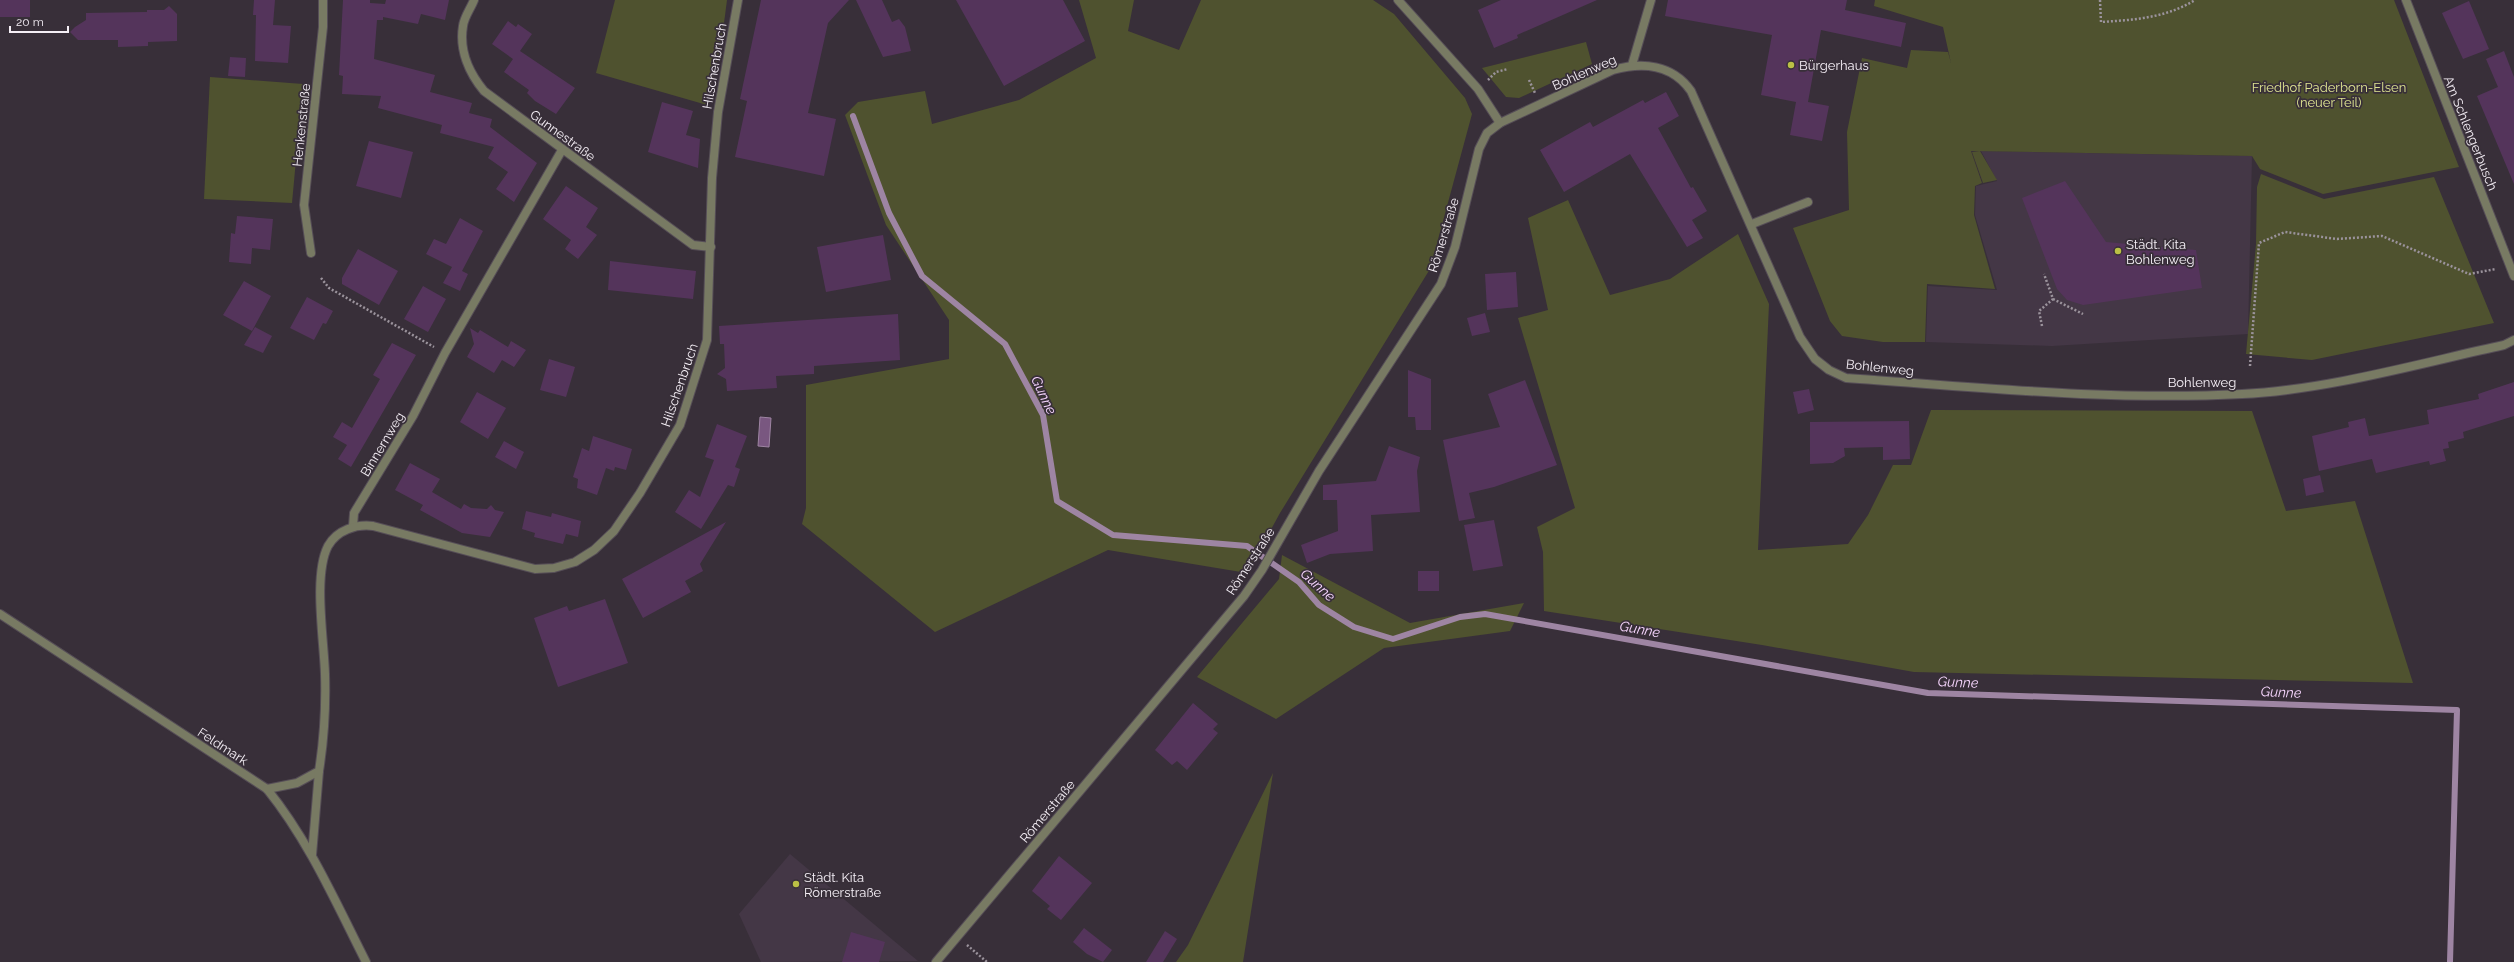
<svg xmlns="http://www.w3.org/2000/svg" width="2514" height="962" font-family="Raleway,sans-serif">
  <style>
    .built { fill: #443746 }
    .green { fill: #4f522f }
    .water { fill: #795780; stroke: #9e85a3 }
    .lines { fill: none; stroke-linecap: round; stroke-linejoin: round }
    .stream { stroke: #9e85a3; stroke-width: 6 }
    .building { fill: #54345b }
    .service-casing { stroke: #564e57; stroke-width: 10 }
    .minor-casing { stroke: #564e57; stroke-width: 10 }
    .path { stroke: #9b939c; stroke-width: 2.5; stroke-dasharray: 2 2; stroke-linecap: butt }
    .service { stroke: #787a63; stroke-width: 8 }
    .minor { stroke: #787a63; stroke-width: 8 }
    .poi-dot { fill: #bbc045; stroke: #382f39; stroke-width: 1.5 }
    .labels { text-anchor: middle; stroke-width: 3.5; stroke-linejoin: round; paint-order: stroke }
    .poi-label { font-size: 13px; fill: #f5eff6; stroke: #382f39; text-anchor: start }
    .street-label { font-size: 13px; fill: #f5eff6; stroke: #382f39 }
    .park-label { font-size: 13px; fill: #dee490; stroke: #382f39 }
    .water-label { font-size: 14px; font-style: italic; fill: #f8d7ff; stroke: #382f39 }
  </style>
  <rect width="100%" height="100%" fill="#382f39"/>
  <g class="built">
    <polygon points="1981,151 2252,156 2248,334 2052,346 1926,342 1928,286 1997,290 1975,215 1976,186 1997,181"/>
    <polygon points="790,854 918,961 761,962 739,914"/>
  </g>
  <g class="green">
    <polygon points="615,0 727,0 721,46 707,105 596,73"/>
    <polygon points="1079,0 1134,0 1128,31 1179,50 1201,0 1373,0 1394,14 1465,98 1472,114 1430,269 1280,513 1247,573 1108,550 935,632 802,524 806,508 806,385 949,359 949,320 886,225 845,115 858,102 925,91 932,124 1019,100 1096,58"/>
    <polygon points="1875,0 2394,0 2459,167 2323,194 2260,169 2252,156 1971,151 1982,183 1975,186 1974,215 1995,289 1927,284 1925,342 1883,342 1842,336 1830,321 1793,228 1849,210 1847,132 1862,58 1907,68 1911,50 1948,52 1951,63 1943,27 1874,6"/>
    <polygon points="1586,42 1592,64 1519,98 1506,97 1482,68"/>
    <polygon points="210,77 303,84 292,203 204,199"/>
    <polygon points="1980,151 1997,180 1983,183 1972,152"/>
    <polygon points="2261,174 2324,199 2434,177 2494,323 2312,360 2246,354 2256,244 2257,187"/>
    <polygon points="1568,200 1610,295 1670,279 1738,234 1769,304 1758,550 1848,544 1868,515 1893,465 1911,465 1931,410 2252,411 2286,511 2355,501 2413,683 1914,672 1762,645 1544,611 1543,552 1537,527 1575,508 1518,318 1548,310 1528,218"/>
    <polygon points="1282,555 1410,623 1524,603 1510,631 1384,648 1276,719 1197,677 1279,579"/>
    <polygon points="1273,773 1243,962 1176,962 1188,945"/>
  </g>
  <polygon class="water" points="760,417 771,418 769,447 758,446"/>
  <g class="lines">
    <polyline class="stream" points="853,116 889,213 922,276 1005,344 1043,415 1057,501 1113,535 1247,546 1299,582 1319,605 1354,627 1393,639 1460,617 1485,614 1928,693 2457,710 2450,962"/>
  </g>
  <g class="building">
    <rect x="0" y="0" width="30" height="17"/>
    <polygon points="254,0 275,0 273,25 291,26 288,63 255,61 256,15 253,15"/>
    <polygon points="343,0 370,0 370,3 385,4 386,0 449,0 445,20 421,14 418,24 383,17 383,20 377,20 374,59 435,75 430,92 472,103 469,113 492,119 490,127 537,163 514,202 496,189 508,172 488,158 494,147 440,133 442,125 378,108 381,96 342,94 343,76 339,75"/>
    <polygon points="761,0 849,0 828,23 808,113 836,119 824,176 735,157 747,101 740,99"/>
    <polygon points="856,0 882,0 892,22 899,19 905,27 911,51 883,57"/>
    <polygon points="956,0 1063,0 1085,41 1004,86"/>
    <polygon points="1501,0 1597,0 1517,35 1518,38 1494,48 1478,10"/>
    <polygon points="1668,0 1847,0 1845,10 1906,23 1901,47 1821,30 1808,102 1829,106 1822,141 1790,135 1796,102 1761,95 1772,35 1665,16"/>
    <polygon points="2469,1 2489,49 2463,59 2442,13"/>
    <polygon points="169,6 177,14 177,41 148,42 148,46 118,47 118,40 78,40 70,32 75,27 86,20 86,13 147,12 147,10 164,10"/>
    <polygon points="508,21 516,27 518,24 532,34 520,51 575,88 556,114 535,101 527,93 529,90 504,72 513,59 492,44"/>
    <polygon points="2504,51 2514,77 2514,184 2477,96 2498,87 2486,59"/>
    <polygon points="230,57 246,58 245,77 228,76"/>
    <polygon points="1666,92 1679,116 1658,128 1691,188 1693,187 1707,211 1692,220 1703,238 1687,247 1630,154 1564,192 1540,150 1590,122 1593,127 1643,100 1645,103"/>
    <polygon points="662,102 693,111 686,135 700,139 698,168 648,152"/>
    <polygon points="369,141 413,152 401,198 356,186"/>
    <polygon points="2065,181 2106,242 2196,250 2202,288 2083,305 2067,300 2057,289 2022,198"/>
    <polygon points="566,186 598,208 586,227 597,235 578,259 565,249 571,240 543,219"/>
    <polygon points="237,216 273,219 270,250 252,248 251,264 229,262 231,233 235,234"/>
    <polygon points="460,218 483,231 462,271 468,274 460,291 443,283 452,267 426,254 434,239 446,244"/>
    <polygon points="883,235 891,280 826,292 817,247"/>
    <polygon points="358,249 398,271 379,305 342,284 342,278"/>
    <polygon points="610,261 696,271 693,299 608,290"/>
    <polygon points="1516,272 1518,307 1487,310 1485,274"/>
    <polygon points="244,281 271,296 252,331 223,315"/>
    <polygon points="423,286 446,299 428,332 404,319"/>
    <polygon points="307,297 333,311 326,324 323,323 314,340 290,328"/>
    <polygon points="1485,313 1490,332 1472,336 1467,318"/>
    <polygon points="898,314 900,360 814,366 814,374 776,376 777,388 727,391 726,379 717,374 725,368 724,344 720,344 719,326"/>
    <polygon points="255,327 272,336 263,353 244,345"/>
    <polygon points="470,328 478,333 480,330 508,347 511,341 526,350 514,367 502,360 494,373 467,357 474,344"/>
    <polygon points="392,343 416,355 351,467 338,459 347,445 333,437 342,422 352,428 380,379 373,375"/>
    <polygon points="549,359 575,367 566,397 540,390"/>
    <polygon points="1408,370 1431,379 1431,430 1416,430 1415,417 1408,417"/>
    <polygon points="1525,380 1557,465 1494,487 1469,493 1475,518 1459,521 1443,440 1500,427 1488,394"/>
    <polygon points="2514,382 2514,416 2463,432 2464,438 2448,442 2449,448 2443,449 2446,461 2430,465 2429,461 2376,473 2372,459 2319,471 2312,436 2349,427 2348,422 2365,418 2369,436 2429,424 2427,410 2479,399 2478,394"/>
    <polygon points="1809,389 1814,410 1798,414 1793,392"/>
    <polygon points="477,392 506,408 488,439 460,422"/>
    <polygon points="1909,421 1910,459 1883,460 1883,447 1844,448 1845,456 1833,463 1810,464 1810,422"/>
    <polygon points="717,424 747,436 735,467 740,469 734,487 728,485 701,529 675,512 689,490 700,497 714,460 705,457"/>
    <polygon points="593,436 632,449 626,470 615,467 614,471 606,468 597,495 577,488 578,479 573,477 582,448 589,451"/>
    <polygon points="504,441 524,452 516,469 495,457"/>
    <polygon points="1389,446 1420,457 1417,471 1420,512 1371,515 1373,551 1330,554 1307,563 1301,545 1338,531 1337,500 1323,500 1323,485 1376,481"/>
    <polygon points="410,463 440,479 432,492 461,509 464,504 471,508 487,509 491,505 495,510 504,512 490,537 462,533 420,510 423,505 395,490"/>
    <polygon points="2320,475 2324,492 2306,496 2303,479"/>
    <polygon points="526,511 551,517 552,513 581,521 578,537 566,534 563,544 534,537 535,533 522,529"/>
    <polygon points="1494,520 1503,566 1473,571 1464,525"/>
    <polygon points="726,522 700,564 703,571 685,581 691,592 643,618 622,579"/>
    <rect x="1418" y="571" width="21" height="20"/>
    <polygon points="605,599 628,663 558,687 534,618 567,606 569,611"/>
    <polygon points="1193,703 1218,724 1213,729 1218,733 1187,770 1177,761 1172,765 1155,750"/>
    <polygon points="1059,856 1092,883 1061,920 1047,909 1050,906 1032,891"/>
    <polygon points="1084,928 1112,950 1103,962 1087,954 1073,942"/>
    <polygon points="1165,931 1177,939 1163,962 1146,962"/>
    <polygon points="851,932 885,942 879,962 842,962"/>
  </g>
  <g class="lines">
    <g class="service-casing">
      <g id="service">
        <polyline points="1752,224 1808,202"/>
        <polyline points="353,526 354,513 413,416 445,353 562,150"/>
      </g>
    </g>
    <g class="minor-casing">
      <g id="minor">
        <path d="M474,0C471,8 464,17 463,26C459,50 469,73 484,91L693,245L711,247"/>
        <polyline points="1398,0 1478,89 1500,123"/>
        <polyline points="2406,0 2514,276"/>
        <polyline points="1632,65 1651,0"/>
        <polyline points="311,253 304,205 323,27 323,0"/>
        <path d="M0,614L267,789C309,841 336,903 366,962"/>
        <path d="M267,789L297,783L319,771C324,739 326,706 325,674C324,640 313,575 328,546C337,530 356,524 373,526L535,569L554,568L575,562L594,550L614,531L640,493L680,425L707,340L712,178L718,112L738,0"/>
        <polyline points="312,855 319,771"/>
        <path d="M936,962L1244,596L1262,570L1319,471L1441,284L1455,247L1479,149L1487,133L1500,123L1613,70C1642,62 1672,64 1691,91L1800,337L1815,359L1829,370L1846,378C1977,387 2110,401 2242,394C2327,390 2421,363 2504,345L2514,340"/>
      </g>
    </g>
    <g class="path">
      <path d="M2100,0L2101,22C2133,20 2166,18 2195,0"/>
      <polyline points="1488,80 1496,72 1508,69"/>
      <polyline points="1529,80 1535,93"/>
      <polyline points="321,278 329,288 434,347"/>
      <polyline points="2053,299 2083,314"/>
      <polyline points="2042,326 2039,311 2053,299 2044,274"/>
      <polyline points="2250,366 2259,243 2285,232 2337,239 2382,236 2469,274 2496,269"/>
      <polyline points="967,945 987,962"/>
    </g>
    <use href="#service" class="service"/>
    <use href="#minor" class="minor"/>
  </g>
  <g class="poi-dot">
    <circle cx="1791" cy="65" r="4"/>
    <circle cx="2118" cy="251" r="4"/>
    <circle cx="796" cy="884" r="4"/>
  </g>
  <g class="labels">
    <g class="poi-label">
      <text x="1799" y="70">Bürgerhaus</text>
      <text x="2126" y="249">Städt. Kita<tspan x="2126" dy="15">Bohlenweg</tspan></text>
      <text x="804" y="882">Städt. Kita<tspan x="804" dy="15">Römerstraße</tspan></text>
    </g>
    <g class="street-label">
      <text transform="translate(714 66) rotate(-80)" y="5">Hilschenbruch</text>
      <text transform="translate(1584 72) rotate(-24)" y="5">Bohlenweg</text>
      <text transform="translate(301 125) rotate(-84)" y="5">Henkenstraße</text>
      <text transform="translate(2471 133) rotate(68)" y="5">Am Schlengerbusch</text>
      <text transform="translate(563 135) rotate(36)" y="5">Gunnestraße</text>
      <text transform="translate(1443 235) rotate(-73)" y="5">Römerstraße</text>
      <text transform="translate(1880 367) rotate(6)" y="5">Bohlenweg</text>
      <text x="2202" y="387">Bohlenweg</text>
      <text transform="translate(679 385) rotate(-71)" y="5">Hilschenbruch</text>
      <text transform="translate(382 444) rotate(-59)" y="5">Binnernweg</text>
      <text transform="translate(1250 561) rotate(-57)" y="5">Römerstraße</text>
      <text transform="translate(223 746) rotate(33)" y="5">Feldmark</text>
      <text transform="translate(1047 811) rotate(-50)" y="5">Römerstraße</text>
    </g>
    <g class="park-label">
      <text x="2329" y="92">Friedhof Paderborn-Elsen<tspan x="2329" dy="15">(neuer Teil)</tspan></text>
    </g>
    <g class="water-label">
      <text transform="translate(1044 395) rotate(65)" y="5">Gunne</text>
      <text transform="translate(1318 585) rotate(42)" y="5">Gunne</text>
      <text transform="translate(1640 629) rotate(10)" y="5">Gunne</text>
      <text transform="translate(1958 682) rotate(2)" y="5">Gunne</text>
      <text transform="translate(2281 692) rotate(2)" y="5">Gunne</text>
    </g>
  </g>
  <path d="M10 26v6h58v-6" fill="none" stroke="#f5eff6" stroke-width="2"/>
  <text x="16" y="26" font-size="12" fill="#f5eff6" stroke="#382f39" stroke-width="3" paint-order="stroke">20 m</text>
</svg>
